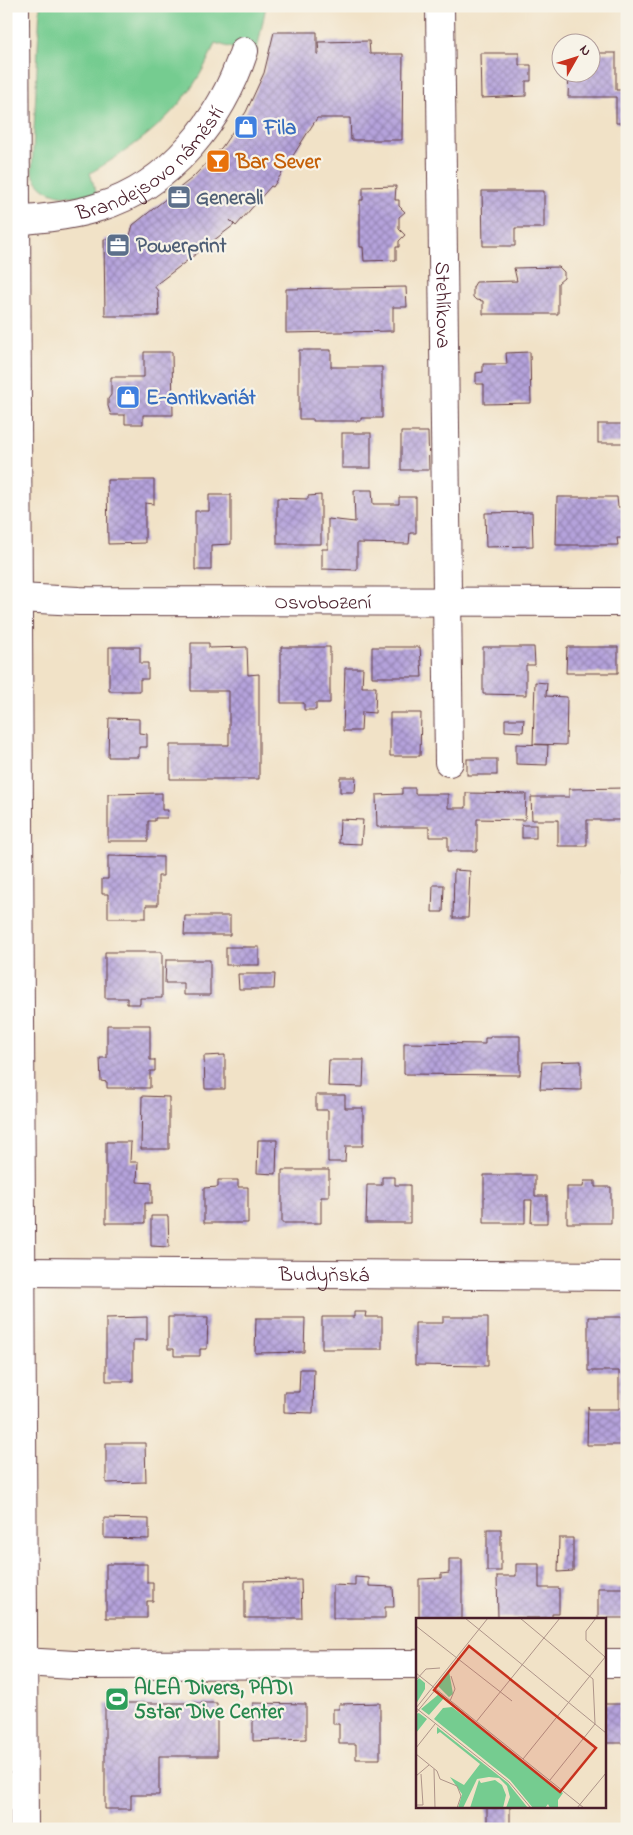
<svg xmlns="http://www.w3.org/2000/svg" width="633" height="1835" font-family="'Indie Flower',sans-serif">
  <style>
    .grass { fill: #75cc90; stroke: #60765e }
    .building { fill: url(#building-cross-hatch) }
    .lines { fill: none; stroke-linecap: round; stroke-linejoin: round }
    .minor-casing { stroke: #633c42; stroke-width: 30 }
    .major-casing { stroke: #633c42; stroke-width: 30 }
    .minor { stroke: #fff; stroke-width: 28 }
    .major { stroke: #fff; stroke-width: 28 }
    .labels { text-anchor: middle; stroke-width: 4.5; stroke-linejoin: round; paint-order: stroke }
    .shop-label { font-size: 21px; font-weight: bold; fill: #366cbe; stroke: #f7f3e8; text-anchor: start }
    .street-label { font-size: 21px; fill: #4a1f2b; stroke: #f7f3e8 }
    .food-label { font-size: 21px; font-weight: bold; fill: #c56008; stroke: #f7f3e8; text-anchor: start }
    .service-label { font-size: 21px; font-weight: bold; fill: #4e5e75; stroke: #f7f3e8; text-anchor: start }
    .leisure-label { font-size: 21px; font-weight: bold; fill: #27864d; stroke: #f7f3e8; text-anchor: start }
    .inset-road { fill: none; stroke: #ae9489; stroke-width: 1 }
    .view { fill: #c8321e; fill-opacity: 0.15; stroke: #c8321e; stroke-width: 2.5 }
    .inset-edge { fill: none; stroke: #4a1f2b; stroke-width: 2.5 }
  </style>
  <defs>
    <pattern id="building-cross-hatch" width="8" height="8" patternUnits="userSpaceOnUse" patternTransform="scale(1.25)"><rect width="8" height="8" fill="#b5a3dc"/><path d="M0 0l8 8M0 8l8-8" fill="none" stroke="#9584b3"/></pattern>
  </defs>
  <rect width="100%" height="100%" fill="#f7f3e8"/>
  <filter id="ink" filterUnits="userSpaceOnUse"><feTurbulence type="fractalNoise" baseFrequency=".02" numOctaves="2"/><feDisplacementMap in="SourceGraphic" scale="10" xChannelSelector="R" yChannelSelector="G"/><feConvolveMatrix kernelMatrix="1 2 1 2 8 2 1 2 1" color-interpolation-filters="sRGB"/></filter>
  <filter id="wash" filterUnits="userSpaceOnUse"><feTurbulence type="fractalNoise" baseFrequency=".0096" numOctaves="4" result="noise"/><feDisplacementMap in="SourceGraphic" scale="20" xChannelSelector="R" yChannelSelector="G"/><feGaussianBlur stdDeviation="1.12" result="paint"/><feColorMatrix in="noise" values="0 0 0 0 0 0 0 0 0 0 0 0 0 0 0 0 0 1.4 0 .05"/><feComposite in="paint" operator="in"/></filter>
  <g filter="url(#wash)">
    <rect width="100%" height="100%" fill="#f1e2c7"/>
    <g class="grass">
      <path d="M40,6H266L256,55L215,43C192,104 146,141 90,173L97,195C71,197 43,200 32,172Z"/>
      <polygon points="6,642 12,1829 6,1829"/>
    </g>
    <g id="blocks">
      <g class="building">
        <polygon points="274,32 317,32 317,54 319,54 318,42 369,41 370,54 403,54 402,140 351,140 350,118 317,118 273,187 271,186 236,226 230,220 234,225 154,286 158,291 159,316 105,316 104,239 129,239 133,225 192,178 222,147 246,112 264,73"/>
        <polygon points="480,53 519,53 519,65 531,65 531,81 526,81 526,96 481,98"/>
        <polygon points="590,53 616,53 616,90 627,90 627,123 616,123 616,97 568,97 569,72 590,72"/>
        <polygon points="396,186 395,200 399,200 399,206 405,212 399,217 399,229 405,235 399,241 399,247 396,247 396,260 364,261 363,247 360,247 360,200 363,200 363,187"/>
        <polygon points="482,191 544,191 544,228 515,228 515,246 483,246"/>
        <polygon points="559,267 564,272 564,278 558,283 558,314 483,314 483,301 476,300 473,297 473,287 476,282 517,281 514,268"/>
        <polygon points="406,287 407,307 393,307 393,331 286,333 286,289"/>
        <polygon points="299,350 331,350 331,367 382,367 382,418 361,418 361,421 313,421 313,419 299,419"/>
        <polygon points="144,352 172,352 173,415 143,415 143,424 125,424 125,415 111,415 108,406 108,399 111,395 111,377 144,377"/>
        <polygon points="530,352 531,403 484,404 484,384 476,384 476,373 483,372 483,364 507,364 506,353"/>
        <rect x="598" y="424" width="29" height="19"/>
        <polygon points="401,432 428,432 429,470 401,470"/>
        <rect x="342" y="433" width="29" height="35"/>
        <polygon points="107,480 154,480 154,504 145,503 145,543 108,544"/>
        <polygon points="354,490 372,490 373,504 399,504 399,497 416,497 416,533 410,533 409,544 357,543 357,570 322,569 322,549 328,549 328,519 355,522"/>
        <polygon points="209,495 231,495 231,544 211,545 211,570 195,570 195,511 209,511"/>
        <polygon points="321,495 321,544 277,544 277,498 308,499 308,496"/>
        <polygon points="557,497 617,497 618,507 625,507 625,538 617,538 618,545 556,545"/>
        <polygon points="532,512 533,546 486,547 485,513"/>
        <polygon points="191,643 209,643 209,648 247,647 248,675 259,674 259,779 170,779 170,745 229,745 229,691 191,691"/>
        <polygon points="109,647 140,647 140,663 148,663 148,679 140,679 140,691 109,691"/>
        <polygon points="281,647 330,647 330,703 316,703 316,710 304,710 304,703 281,703"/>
        <polygon points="372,647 420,647 422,677 372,677"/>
        <polygon points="483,647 534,647 535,665 526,665 526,695 483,694"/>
        <polygon points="567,647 618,647 618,673 566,673"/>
        <polygon points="345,668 363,668 362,687 376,687 375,713 362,712 361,731 343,731"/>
        <polygon points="535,682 547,683 546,696 567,697 566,745 533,744"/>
        <polygon points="390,713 421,713 420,756 390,756"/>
        <polygon points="109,718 139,719 139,733 147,734 147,747 139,747 139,757 108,757"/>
        <polygon points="505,719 524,719 523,732 505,731"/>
        <polygon points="516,744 548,745 547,765 516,764"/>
        <rect x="467" y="759" width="30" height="16"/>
        <polygon points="340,777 356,777 355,792 340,792"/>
        <polygon points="402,788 415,788 415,794 448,794 448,808 466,808 466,793 526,794 525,820 477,819 477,851 448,851 448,837 429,837 429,827 377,827 376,795 402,794"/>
        <polygon points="623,788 623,820 587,820 587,846 558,846 558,820 532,820 531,797 569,797 569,789"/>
        <polygon points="162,793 162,810 168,810 167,818 155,818 155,821 148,821 148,841 108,841 108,794"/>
        <polygon points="340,819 363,820 361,844 339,843"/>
        <rect x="522" y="825" width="14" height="13"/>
        <polygon points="108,856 163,857 163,876 158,876 158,905 146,905 146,918 108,918 108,894 102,894 102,879 108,879"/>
        <polygon points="624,856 627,856 627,877 623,876"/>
        <polygon points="454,870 470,871 468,918 453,918"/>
        <polygon points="433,885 444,885 443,912 432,912"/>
        <polygon points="185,916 230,916 230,935 184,935"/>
        <rect x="226" y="947" width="33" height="18"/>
        <polygon points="105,952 162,952 162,998 140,998 140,1004 127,1004 127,998 105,998"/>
        <polygon points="166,960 210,960 210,995 184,995 184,983 165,983"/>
        <polygon points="238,974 275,974 274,989 239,989"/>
        <polygon points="107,1025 150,1025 150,1060 155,1060 155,1071 150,1071 150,1088 107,1088 107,1082 101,1081 100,1058 107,1058"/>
        <polygon points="490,1036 520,1036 520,1075 404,1074 404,1043 485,1044 485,1038 490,1038"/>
        <polygon points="225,1055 225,1089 205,1089 204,1056"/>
        <polygon points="329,1060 364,1060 363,1087 328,1086"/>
        <polygon points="581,1061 581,1090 540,1089 542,1062"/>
        <polygon points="316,1095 345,1095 345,1108 363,1108 363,1146 346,1146 345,1162 328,1162 328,1110 316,1110"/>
        <polygon points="142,1096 169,1097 169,1149 141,1149"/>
        <polygon points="258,1140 277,1140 276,1174 257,1173"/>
        <polygon points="106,1142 131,1142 130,1162 138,1162 137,1182 152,1183 152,1203 145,1203 145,1223 106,1223"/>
        <polygon points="282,1170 329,1170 329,1197 321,1197 321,1223 282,1223"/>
        <polygon points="484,1175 535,1175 535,1196 547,1196 547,1223 531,1223 532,1200 525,1200 525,1223 484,1223"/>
        <polygon points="382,1177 395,1177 395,1185 410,1185 410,1223 366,1223 367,1185 382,1185"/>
        <polygon points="218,1180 238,1180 238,1187 248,1187 248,1223 204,1223 204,1188 218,1187"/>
        <polygon points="584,1181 595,1181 595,1187 611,1187 611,1223 567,1223 567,1187 583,1187"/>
        <polygon points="151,1216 168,1216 169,1247 151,1246"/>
        <polygon points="354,1312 366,1312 365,1317 382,1317 382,1349 322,1349 322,1317 354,1317"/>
        <polygon points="147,1317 147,1340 133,1340 133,1381 106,1381 106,1318"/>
        <polygon points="168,1317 208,1317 207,1349 200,1349 200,1356 174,1356 174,1349 168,1349"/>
        <polygon points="443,1317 488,1317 488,1366 415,1365 415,1323 443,1323"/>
        <polygon points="588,1317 627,1317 627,1445 587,1445 588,1406 589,1409 619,1409 619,1371 588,1371"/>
        <polygon points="256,1318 305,1318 304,1352 255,1353"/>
        <polygon points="300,1369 314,1369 313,1413 284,1412 284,1392 299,1392"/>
        <polygon points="106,1443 145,1443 146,1482 106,1483"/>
        <polygon points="104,1518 149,1519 149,1539 104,1538"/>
        <rect x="487" y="1529" width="14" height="42"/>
        <polygon points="559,1538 573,1538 573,1571 558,1572"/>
        <polygon points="449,1559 462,1559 462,1619 419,1619 419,1579 441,1578 441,1574 449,1573"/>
        <polygon points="106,1564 147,1564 147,1583 153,1583 153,1601 147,1601 147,1618 106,1618"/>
        <polygon points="516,1564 539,1564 539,1588 559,1588 559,1614 552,1614 552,1618 498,1618 497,1576 516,1576"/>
        <polygon points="355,1577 369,1578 369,1586 393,1587 394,1607 385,1607 385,1618 333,1618 333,1585 355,1586"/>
        <polygon points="301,1580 302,1618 245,1618 245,1581"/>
        <rect x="598" y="1588" width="29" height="30"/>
        <polygon points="105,1703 217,1703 217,1756 159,1756 159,1795 131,1795 131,1809 105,1809"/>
        <polygon points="253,1703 306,1704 306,1739 253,1741"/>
        <polygon points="380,1703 380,1759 356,1759 356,1744 339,1744 339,1724 333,1724 333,1709 339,1709 339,1704"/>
        <rect x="604" y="1704" width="23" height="39"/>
        <rect x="487" y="1806" width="23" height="18"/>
      </g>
    </g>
  </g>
  <g filter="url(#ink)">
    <use href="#blocks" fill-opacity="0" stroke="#633c42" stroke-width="1"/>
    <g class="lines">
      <g class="minor-casing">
        <g id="minor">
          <path id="s1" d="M440,6L449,762"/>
          <path id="s2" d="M16,221C44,218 72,216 99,207C170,186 222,119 244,51"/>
          <path id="s3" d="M18,598L79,601L627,602"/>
          <path id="s4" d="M22,1272L627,1276"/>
          <polyline points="23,1662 74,1665 417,1664"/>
          <polyline points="604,1663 627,1663"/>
        </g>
      </g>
      <g class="major-casing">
        <polyline id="major" points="15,6 24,1829"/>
      </g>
      <use href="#minor" class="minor"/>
      <use href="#major" class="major"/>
    </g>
  </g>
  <defs>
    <g id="shop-square" transform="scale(1.25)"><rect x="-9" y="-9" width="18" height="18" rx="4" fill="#3f7fe0" stroke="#f7f3e8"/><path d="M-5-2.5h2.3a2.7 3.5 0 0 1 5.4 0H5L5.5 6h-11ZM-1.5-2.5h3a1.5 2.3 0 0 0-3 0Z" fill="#fff"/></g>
    <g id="bar-square" transform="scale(1.25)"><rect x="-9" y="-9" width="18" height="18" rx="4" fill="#e8710a" stroke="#f7f3e8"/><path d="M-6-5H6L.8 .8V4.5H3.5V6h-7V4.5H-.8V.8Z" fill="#fff"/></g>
    <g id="office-square" transform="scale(1.25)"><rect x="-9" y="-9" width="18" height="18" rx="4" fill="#5c6f8a" stroke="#f7f3e8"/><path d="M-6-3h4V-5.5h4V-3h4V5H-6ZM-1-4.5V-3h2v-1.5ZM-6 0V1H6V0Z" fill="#fff"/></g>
    <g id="stadium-square" transform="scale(1.25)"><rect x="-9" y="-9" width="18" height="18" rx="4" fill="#2e9e5b" stroke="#f7f3e8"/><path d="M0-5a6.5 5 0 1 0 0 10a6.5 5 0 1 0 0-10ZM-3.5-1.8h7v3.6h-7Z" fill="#fff"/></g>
  </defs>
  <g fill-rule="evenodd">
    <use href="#shop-square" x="246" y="127"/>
    <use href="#bar-square" x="218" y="161"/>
    <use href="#office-square" x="179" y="197"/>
    <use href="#office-square" x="118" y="245"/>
    <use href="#shop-square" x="128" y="397"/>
    <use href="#stadium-square" x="117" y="1699"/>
  </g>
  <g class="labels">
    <g class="shop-label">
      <text x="264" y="134">Fila</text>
      <text x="146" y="404">E-antikvariát</text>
    </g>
    <g class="street-label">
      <text dy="7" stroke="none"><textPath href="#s2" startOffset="152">Brandejsovo náměstí</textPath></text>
      <text dy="7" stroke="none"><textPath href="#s1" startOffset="299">Stehlíkova</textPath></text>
      <text dy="7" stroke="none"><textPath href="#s3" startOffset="305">Osvobození</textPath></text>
      <text dy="7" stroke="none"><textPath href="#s4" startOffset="302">Budyňská</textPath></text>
    </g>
    <g class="food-label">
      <text x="236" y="168">Bar Sever</text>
    </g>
    <g class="service-label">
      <text x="196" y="204">Generali</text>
      <text x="136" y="252">Powerprint</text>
    </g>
    <g class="leisure-label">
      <text x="134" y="1694">ALEA Divers, PADI<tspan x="134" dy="24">5star Dive Center</tspan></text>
    </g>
  </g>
  <g transform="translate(416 1618)">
    <rect width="190" height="190" fill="#f1e2c7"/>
    <path d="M33,53L37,76L33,79L21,67ZM3,60L9,65V71L0,86V63ZM23,76L28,80L13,97L5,91ZM36,89L147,175L142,182V190H134L132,186L129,190H117L94,162L18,101L27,90ZM3,95L11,101L0,115V96ZM21,109L92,165L112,190H90L94,179L91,168L83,160L73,159L61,161L47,190H42L46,176L34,159L48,167L64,146L24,114L21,116ZM63,162L65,165L79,162L86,167L90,177L87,190H54Z" fill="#75cc90"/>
    <path class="inset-road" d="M49,0L190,115M104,0L177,61L179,106L134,162M180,0L170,13V22L189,39M0,8L96,83M0,55L168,190M0,62L10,51L24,50M34,83L39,71L35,58M0,90L93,164L115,190M0,90L72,0M0,95L20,71M60,104L144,0M0,130L19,106M0,136L21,153L24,161L41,168L45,178L41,190M107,141L190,38M18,151L19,190M0,158L13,147M0,187H7L5,156M161,190L190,155"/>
    <path class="view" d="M53,28L180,130L144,174L18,72Z"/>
    <rect width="190" height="190" class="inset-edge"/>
  </g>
  <rect width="633" height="1835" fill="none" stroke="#f7f3e8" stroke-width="25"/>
  <g transform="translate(576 58) rotate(51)"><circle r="24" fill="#f7f3e8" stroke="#b29e9c"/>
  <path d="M0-4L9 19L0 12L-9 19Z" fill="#c8321e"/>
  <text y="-8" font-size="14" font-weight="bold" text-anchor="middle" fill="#4a1f2b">N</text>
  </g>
</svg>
